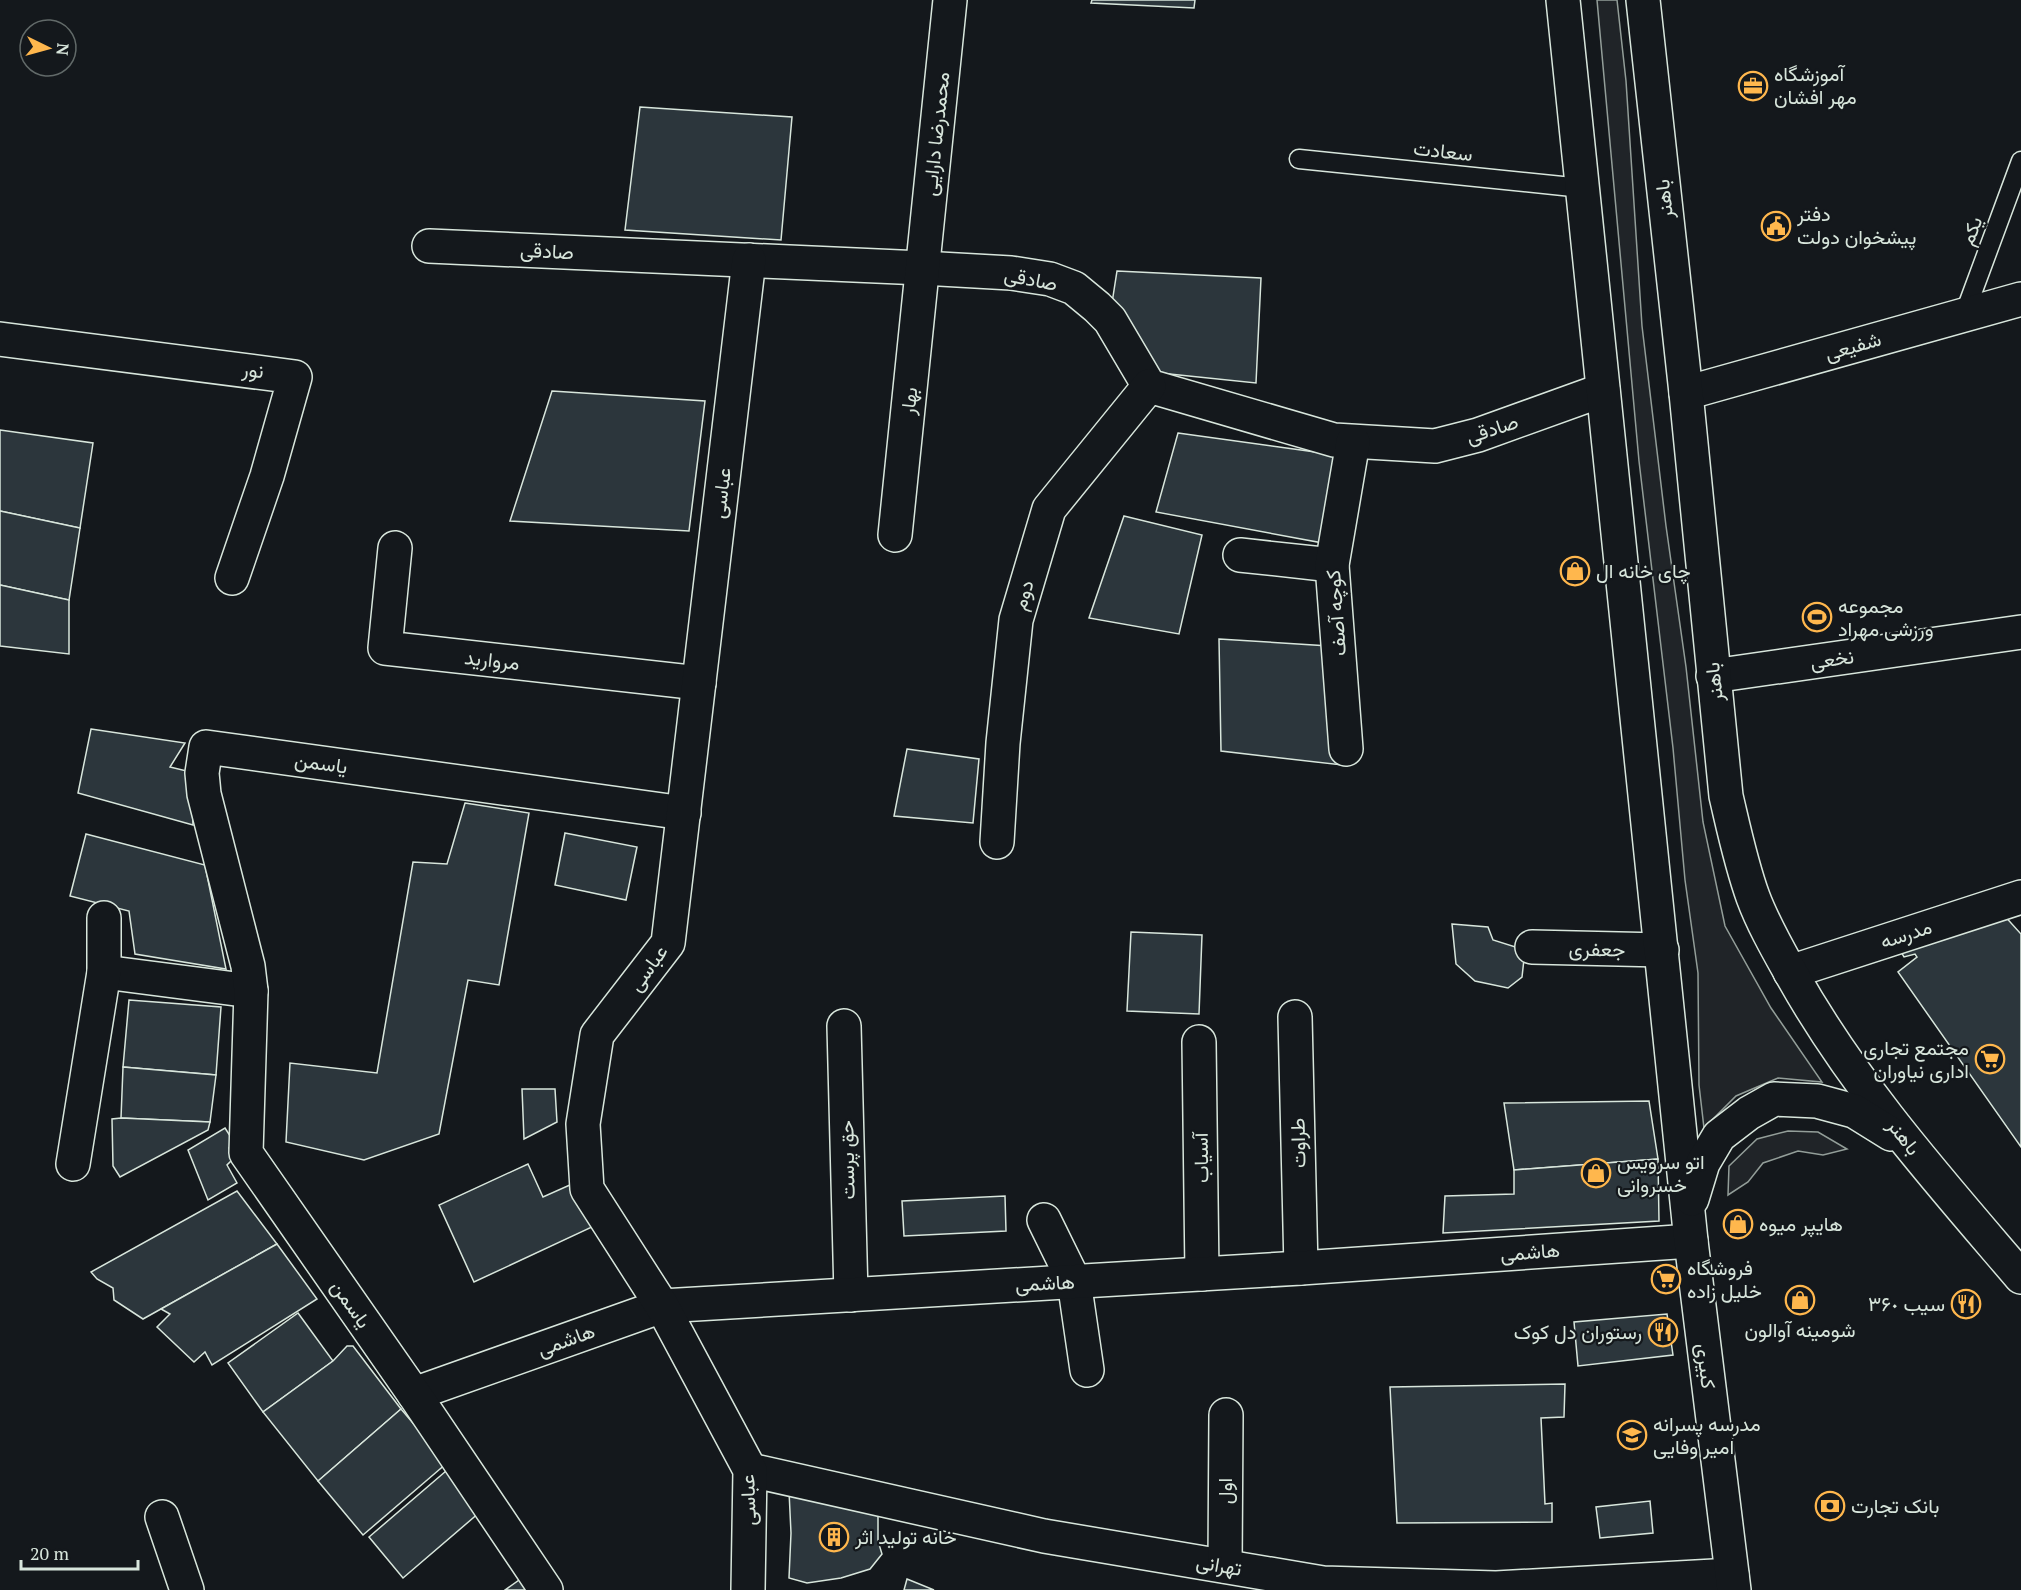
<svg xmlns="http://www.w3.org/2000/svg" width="2021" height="1590" font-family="'PT Serif',Vazirmatn,serif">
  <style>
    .green { fill: #202428; stroke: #939e99; stroke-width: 1.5 }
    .building { fill: #2c363c; stroke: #d8e6dc; stroke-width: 1.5 }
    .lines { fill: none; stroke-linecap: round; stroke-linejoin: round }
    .service-casing { stroke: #d8e6dc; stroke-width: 21 }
    .minor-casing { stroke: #d8e6dc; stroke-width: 36 }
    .primary-casing { stroke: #d8e6dc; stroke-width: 36 }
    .service { stroke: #14181c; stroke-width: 18 }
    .minor { stroke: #14181c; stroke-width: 33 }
    .primary { stroke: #14181c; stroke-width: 33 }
    .labels { text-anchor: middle; stroke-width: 4.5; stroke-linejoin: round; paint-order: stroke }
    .poi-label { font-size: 20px; fill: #d8e6dc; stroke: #14181c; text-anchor: start }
    .street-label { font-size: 20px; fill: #d8e6dc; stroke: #14181c }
  </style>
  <rect width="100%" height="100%" fill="#14181c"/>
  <g class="green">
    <polygon points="1597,0 1617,0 1626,81 1642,326 1666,526 1686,667 1703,822 1725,926 1771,1008 1822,1082 1778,1078 1736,1096 1704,1128 1699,1085 1698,973 1685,880 1673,748 1639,461"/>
    <polygon points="1788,1131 1818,1132 1847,1149 1823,1155 1798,1151 1763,1163 1748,1182 1728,1195 1729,1166 1757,1139"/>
  </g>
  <g class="building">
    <polygon points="1092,0 1195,0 1194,8 1091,3"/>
    <polygon points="640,107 792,117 781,240 625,230"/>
    <polygon points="1117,271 1261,278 1256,383 1160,373 1112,303"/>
    <polygon points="552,391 705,401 689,531 510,521"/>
    <polygon points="0,430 93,443 80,528 0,511"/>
    <polygon points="1178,433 1337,455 1323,543 1156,512"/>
    <polygon points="0,511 80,528 69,600 0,585"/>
    <polygon points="1124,516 1202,535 1179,634 1089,618"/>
    <polygon points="0,585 69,600 69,654 0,646"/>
    <polygon points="1219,639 1329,646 1342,765 1221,751"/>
    <polygon points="91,729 185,743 170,767 191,772 193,825 78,793"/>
    <polygon points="907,749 979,759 973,823 894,816"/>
    <polygon points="465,803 529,813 499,985 468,980 439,1134 364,1160 286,1142 290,1063 377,1073 413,862 447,864"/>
    <polygon points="565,833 637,847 626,900 555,885"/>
    <polygon points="86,834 205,865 226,969 135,954 129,911 70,896"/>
    <polygon points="2002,913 2021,934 2021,1147 1898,972 1917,957 1915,954 1904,957 1901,952"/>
    <polygon points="1452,924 1488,927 1493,940 1525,950 1522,977 1508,988 1475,981 1456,964"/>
    <polygon points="1131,932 1202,935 1199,1014 1127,1011"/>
    <polygon points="129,1000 221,1007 216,1075 123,1067"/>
    <polygon points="123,1067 216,1075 210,1122 121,1118"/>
    <polygon points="522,1089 555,1089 557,1122 524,1139"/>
    <polygon points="1649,1101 1658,1159 1514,1170 1504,1103"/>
    <polygon points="121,1118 210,1122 208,1130 120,1177 113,1166 112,1119"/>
    <polygon points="225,1128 234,1142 229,1148 233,1159 227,1165 237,1183 208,1200 188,1150"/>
    <polygon points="1658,1159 1659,1221 1443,1233 1445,1196 1514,1194 1514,1170"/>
    <polygon points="528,1164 543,1197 572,1184 592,1227 474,1282 439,1205"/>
    <polygon points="237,1191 277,1244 143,1319 114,1300 113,1288 97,1279 91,1272"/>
    <polygon points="1005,1196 1006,1231 904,1236 902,1201"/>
    <polygon points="277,1244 317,1299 212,1365 205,1352 194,1362 157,1327 170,1314 161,1309"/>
    <polygon points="298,1313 333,1361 263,1412 228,1363"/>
    <polygon points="1667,1314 1673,1355 1578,1366 1574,1322"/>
    <polygon points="347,1346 353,1346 401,1409 318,1481 263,1412 333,1361"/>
    <polygon points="1565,1384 1564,1417 1541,1418 1545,1504 1552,1503 1552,1522 1397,1523 1390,1387"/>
    <polygon points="401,1409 447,1463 363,1535 318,1481"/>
    <polygon points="446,1471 480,1512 403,1578 369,1537"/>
    <polygon points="789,1491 878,1512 878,1541 882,1554 870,1569 841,1578 807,1583 789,1578 791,1533"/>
    <polygon points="1650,1501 1653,1533 1600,1538 1596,1507"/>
    <polygon points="529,1573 541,1590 505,1590"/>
    <polygon points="907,1579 934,1590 904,1590"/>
  </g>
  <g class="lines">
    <g class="service-casing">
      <g id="service">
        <polyline points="1299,159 1582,188"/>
        <polyline points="1964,315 2021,161"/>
      </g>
    </g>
    <g class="minor-casing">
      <g id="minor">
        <polyline points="429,246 922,268 1011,273 1050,279 1074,288 1097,307 1110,320 1149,386 1334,440 1435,446 1478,435 1603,390"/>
        <polyline points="0,339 295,377 267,476 232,578"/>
        <polyline points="1686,393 2021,299"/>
        <polyline points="895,535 950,0"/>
        <polyline points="395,548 385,648 699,683"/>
        <polyline points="1240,555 1332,565"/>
        <polyline points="1713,676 2021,632"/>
        <polyline points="1346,749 1332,565 1353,442"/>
        <polyline points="997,842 1003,743 1016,620 1049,509 1149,386"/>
        <polyline points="1532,947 1662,950"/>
        <polyline points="104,972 251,991"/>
        <polyline points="1790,972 2021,897"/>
        <polyline points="1295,1017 1301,1268"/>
        <polyline points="844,1026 851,1295"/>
        <polyline points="1199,1042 1202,1274"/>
        <polyline points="73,1164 104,972 104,918"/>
        <polyline points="1044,1220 1074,1281 1087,1370"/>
        <polyline points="414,1394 662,1306 1301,1268 1691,1241"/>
        <polyline points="750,1470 1044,1536 1323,1583 1496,1588 1732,1575"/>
        <polyline points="162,1517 187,1590"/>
        <polyline points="1225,1566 1226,1415"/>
        <polyline points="546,1590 414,1394 246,1153 251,991 248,966 204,794 202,773 206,747 684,813"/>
        <polyline points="748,1590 750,1470 662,1306 587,1189 583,1124 597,1035 668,943 749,260"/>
      </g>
    </g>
    <g class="primary-casing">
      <g id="primary">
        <polyline points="1563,0 1691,1241 1734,1590"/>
        <path d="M1643,0L1686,393L1726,796C1734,830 1741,864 1753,897C1763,924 1778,950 1792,975C1854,1086 1939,1181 2021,1277"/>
        <polyline points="1692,1199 1703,1163 1719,1136 1749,1113 1774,1099 1817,1101 1854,1111 1891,1134"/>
      </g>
    </g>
    <use href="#service" class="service"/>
    <use href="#minor" class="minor"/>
    <use href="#primary" class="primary"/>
  </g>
  <defs>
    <g id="office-ring" transform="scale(1.5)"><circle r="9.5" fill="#14181c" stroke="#ffb74d" stroke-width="1.5"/><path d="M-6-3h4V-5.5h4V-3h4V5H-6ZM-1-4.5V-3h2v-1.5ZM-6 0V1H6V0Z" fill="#ffb74d"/></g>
    <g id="civic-ring" transform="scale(1.5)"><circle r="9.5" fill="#14181c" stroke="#ffb74d" stroke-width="1.5"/><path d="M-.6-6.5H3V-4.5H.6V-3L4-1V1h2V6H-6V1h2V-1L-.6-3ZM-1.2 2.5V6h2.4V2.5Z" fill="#ffb74d"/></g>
    <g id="shop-ring" transform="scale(1.5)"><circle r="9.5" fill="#14181c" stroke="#ffb74d" stroke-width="1.5"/><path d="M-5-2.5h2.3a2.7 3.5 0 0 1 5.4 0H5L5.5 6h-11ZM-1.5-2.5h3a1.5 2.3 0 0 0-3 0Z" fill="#ffb74d"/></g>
    <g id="stadium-ring" transform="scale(1.5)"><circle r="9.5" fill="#14181c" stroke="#ffb74d" stroke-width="1.5"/><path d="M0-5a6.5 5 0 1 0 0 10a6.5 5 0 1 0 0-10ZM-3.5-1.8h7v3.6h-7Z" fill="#ffb74d"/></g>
    <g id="supermarket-ring" transform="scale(1.5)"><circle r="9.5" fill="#14181c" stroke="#ffb74d" stroke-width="1.5"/><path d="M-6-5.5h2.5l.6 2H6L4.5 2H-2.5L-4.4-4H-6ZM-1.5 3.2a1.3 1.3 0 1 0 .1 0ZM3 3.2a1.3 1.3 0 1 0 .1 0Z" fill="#ffb74d"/></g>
    <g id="restaurant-ring" transform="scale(1.5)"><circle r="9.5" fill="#14181c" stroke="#ffb74d" stroke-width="1.5"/><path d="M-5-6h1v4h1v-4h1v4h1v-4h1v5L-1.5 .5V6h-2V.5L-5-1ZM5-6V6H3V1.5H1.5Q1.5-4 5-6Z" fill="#ffb74d"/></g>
    <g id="school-ring" transform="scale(1.5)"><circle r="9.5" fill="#14181c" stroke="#ffb74d" stroke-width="1.5"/><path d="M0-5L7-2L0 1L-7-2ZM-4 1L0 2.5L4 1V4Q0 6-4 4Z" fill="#ffb74d"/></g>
    <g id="bank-ring" transform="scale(1.5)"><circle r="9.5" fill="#14181c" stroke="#ffb74d" stroke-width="1.5"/><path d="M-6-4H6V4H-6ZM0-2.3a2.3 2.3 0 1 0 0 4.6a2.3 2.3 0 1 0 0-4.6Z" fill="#ffb74d"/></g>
    <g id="building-ring" transform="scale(1.5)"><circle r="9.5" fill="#14181c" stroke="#ffb74d" stroke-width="1.5"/><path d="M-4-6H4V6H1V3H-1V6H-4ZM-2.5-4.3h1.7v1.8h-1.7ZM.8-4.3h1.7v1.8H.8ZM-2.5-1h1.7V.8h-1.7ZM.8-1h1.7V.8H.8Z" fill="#ffb74d"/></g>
  </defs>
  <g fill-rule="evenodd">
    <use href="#office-ring" x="1753" y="86"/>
    <use href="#civic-ring" x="1776" y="226"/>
    <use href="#shop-ring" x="1575" y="571"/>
    <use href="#stadium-ring" x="1817" y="617"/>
    <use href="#supermarket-ring" x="1990" y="1059"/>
    <use href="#shop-ring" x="1596" y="1173"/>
    <use href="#shop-ring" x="1738" y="1224"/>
    <use href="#supermarket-ring" x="1666" y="1279"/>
    <use href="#shop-ring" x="1800" y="1300"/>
    <use href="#restaurant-ring" x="1966" y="1304"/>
    <use href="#restaurant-ring" x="1663" y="1332"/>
    <use href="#school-ring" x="1632" y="1435"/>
    <use href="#bank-ring" x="1830" y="1506"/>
    <use href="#building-ring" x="834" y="1537"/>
  </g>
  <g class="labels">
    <g class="poi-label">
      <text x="1774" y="81">آموزشگاه<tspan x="1774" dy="23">مهر افشان</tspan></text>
      <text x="1797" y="221">دفتر<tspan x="1797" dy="23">پیشخوان دولت</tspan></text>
      <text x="1596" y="578">چای خانه ال</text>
      <text x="1838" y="613">مجموعه<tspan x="1838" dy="23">ورزشی مهراد</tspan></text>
      <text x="1969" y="1055" text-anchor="end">مجتمع تجاری<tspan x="1969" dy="23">اداری نیاوران</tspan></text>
      <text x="1617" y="1169">اتو سرویس<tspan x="1617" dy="23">خسروانی</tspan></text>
      <text x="1759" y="1231">هایپر میوه</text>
      <text x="1687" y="1275">فروشگاه<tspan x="1687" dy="23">خلیل زاده</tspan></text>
      <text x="1945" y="1311" text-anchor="end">سیب ٣۶٠</text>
      <text x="1800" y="1337" text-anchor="middle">شومینه آوالون</text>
      <text x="1642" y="1339" text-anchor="end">رستوران دل کوک</text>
      <text x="1653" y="1431">مدرسه پسرانه<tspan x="1653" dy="23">امیر وفایی</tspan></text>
      <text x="1851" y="1513">بانک تجارت</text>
      <text x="855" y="1544">خانه تولید اثر</text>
    </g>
    <g class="street-label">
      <text transform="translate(936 134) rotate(-84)" y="7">محمدرضا دارایی</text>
      <text transform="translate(1443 151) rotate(6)" y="7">سعادت</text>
      <text transform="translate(1664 199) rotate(-96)" y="7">باهنر</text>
      <text transform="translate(1971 231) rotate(-70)" y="7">یکم</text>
      <text transform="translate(547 251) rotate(3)" y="7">صادقی</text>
      <text transform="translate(1031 279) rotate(11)" y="7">صادقی</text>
      <text transform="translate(1853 346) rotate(-16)" y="7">شفیعی</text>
      <text transform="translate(253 370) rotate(7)" y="7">نور</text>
      <text transform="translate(909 401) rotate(-84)" y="7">بهار</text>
      <text transform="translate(1492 429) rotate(-18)" y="7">صادقی</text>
      <text transform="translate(721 493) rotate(-83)" y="7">عباسی</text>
      <text transform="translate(1023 595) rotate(-73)" y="7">دوم</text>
      <text transform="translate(1336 613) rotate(-94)" y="7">کوچه آصف</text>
      <text transform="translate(1832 659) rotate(-8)" y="7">نخعی</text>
      <text transform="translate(492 660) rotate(6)" y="7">مروارید</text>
      <text transform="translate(1714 682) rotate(-96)" y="7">باهنر</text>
      <text transform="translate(321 763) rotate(8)" y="7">یاسمن</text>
      <text transform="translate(1906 934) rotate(-18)" y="7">مدرسه</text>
      <text transform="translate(1597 949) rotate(1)" y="7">جعفری</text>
      <text transform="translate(648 968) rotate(-54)" y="7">عباسی</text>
      <text transform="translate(1904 1137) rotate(52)" y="7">باهنر</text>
      <text transform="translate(1298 1143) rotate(-91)" y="7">طراوت</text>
      <text transform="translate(1201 1158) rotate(-91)" y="7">آسیاب</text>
      <text transform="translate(847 1160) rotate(-91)" y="7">حق پرست</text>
      <text transform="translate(1530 1252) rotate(-4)" y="7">هاشمی</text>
      <text transform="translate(1045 1283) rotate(-3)" y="7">هاشمی</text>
      <text transform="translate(351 1304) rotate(55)" y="7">یاسمن</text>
      <text transform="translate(566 1340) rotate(-20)" y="7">هاشمی</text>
      <text transform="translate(1706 1366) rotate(83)" y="7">کبیری</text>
      <text transform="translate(1225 1491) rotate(-90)" y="7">اول</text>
      <text transform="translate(748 1500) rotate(-92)" y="7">عباسی</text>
      <text transform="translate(1219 1565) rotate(10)" y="7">تهرانی</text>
    </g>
  </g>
  <g transform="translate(48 48) rotate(95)"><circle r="28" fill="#14181c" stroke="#626a69" stroke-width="1.5"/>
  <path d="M0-4.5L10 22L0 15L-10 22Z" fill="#ffb74d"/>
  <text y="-9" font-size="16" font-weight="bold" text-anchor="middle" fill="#d8e6dc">N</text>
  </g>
  <path d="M21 1560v9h117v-9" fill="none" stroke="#d8e6dc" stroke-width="3"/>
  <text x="30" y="1560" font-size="18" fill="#d8e6dc" stroke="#14181c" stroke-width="4.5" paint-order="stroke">20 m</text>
</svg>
